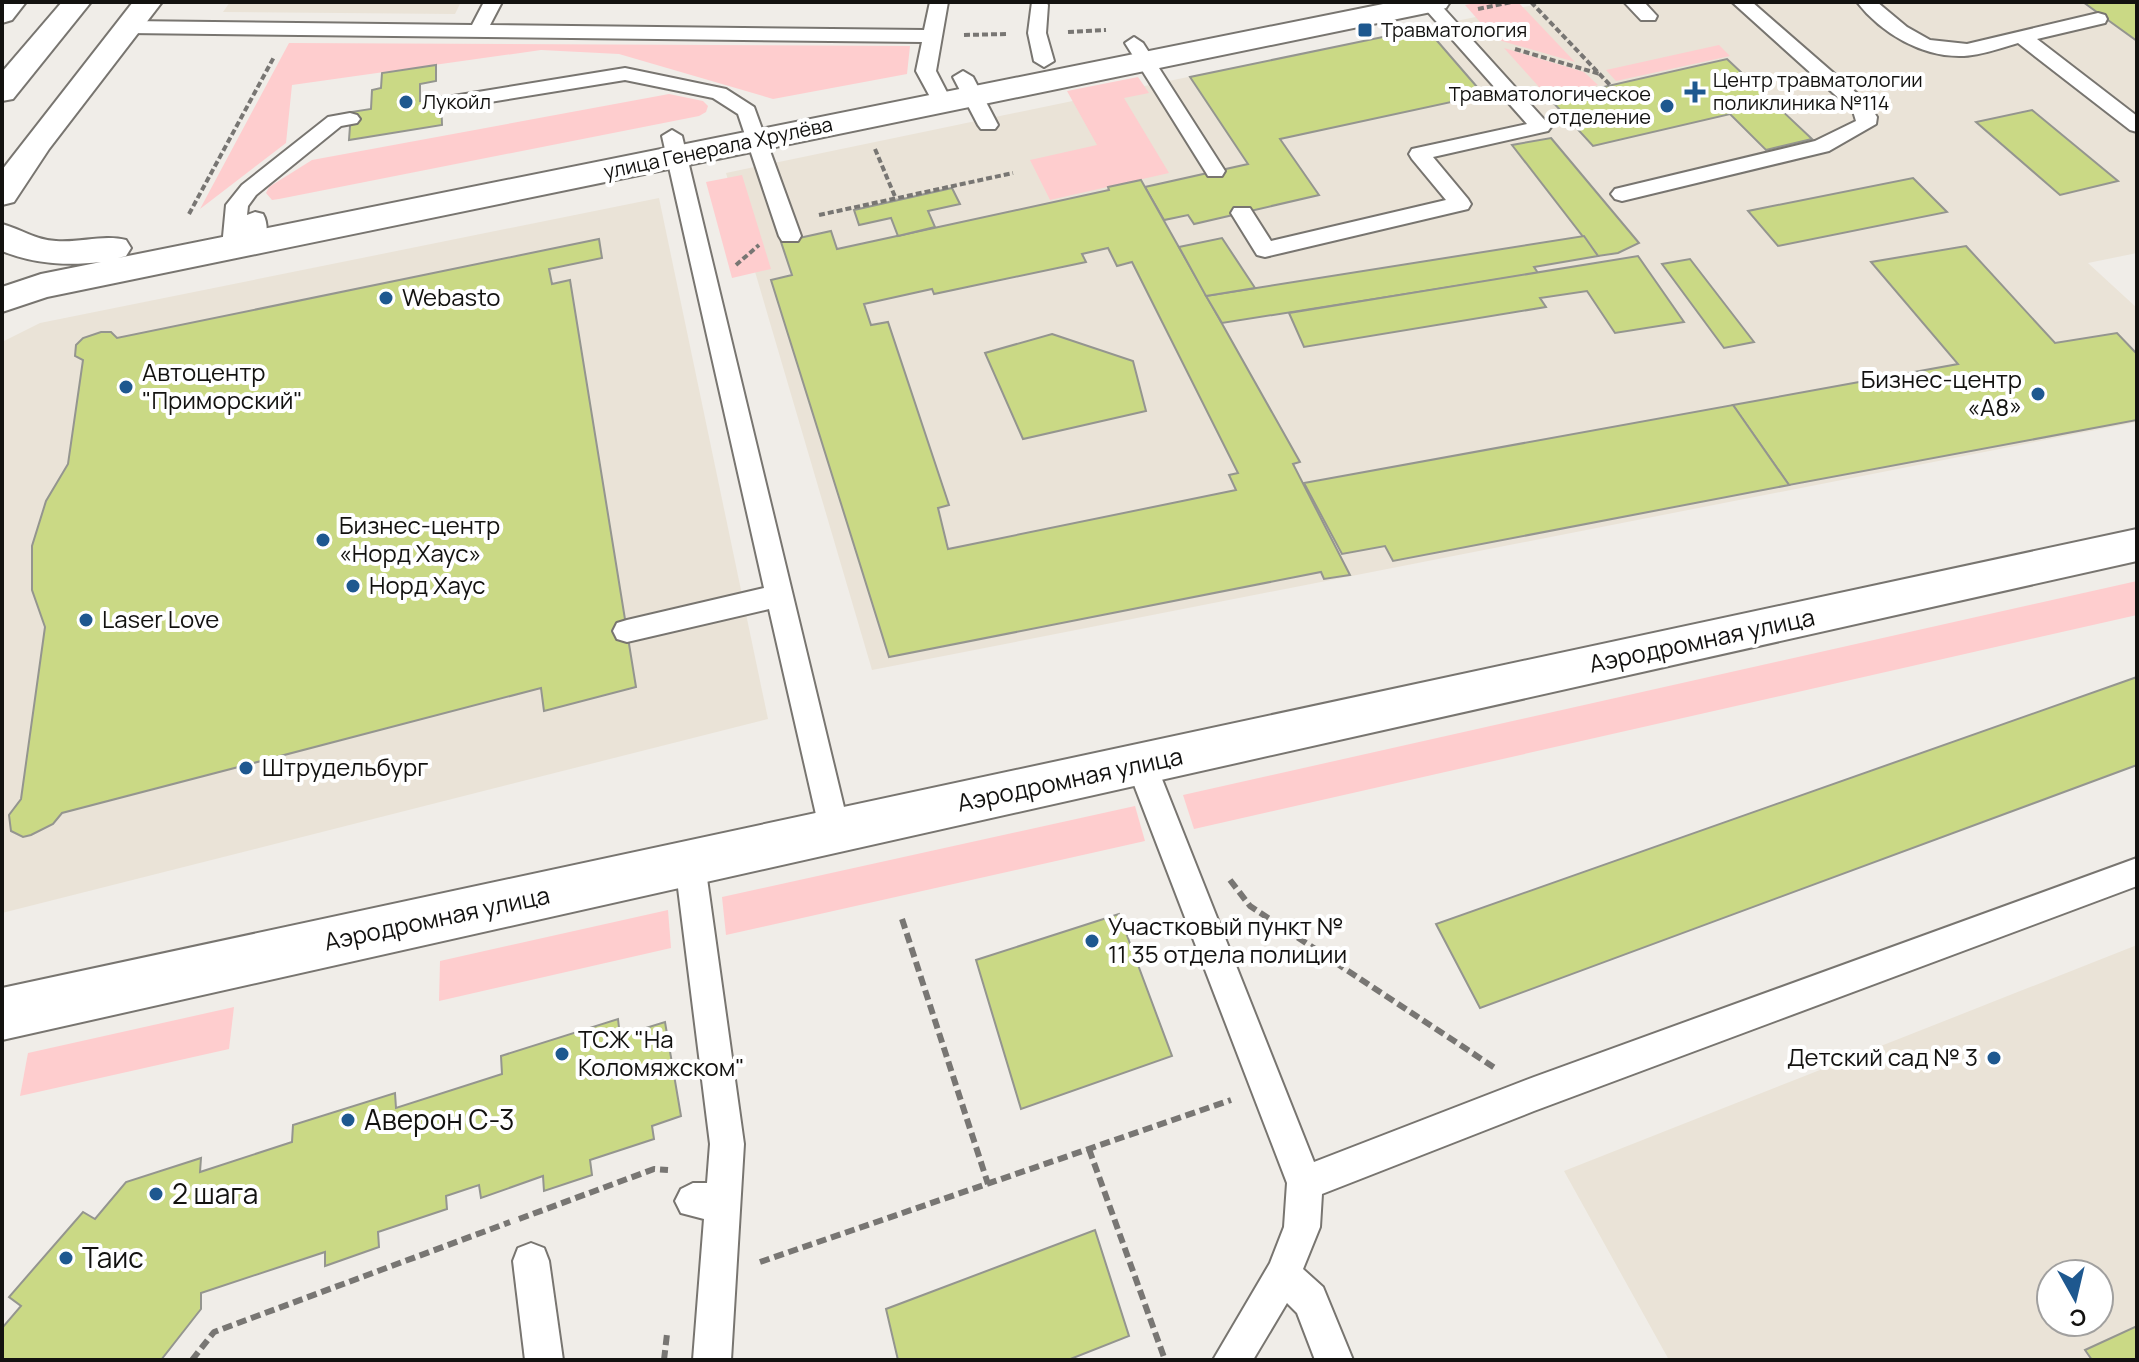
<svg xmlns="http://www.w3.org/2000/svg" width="2139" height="1362" font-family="Manrope,sans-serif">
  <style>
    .built { fill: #eae3d7; fill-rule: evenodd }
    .green { fill: #fecdce }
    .building { fill: #cad985; stroke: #94958f; stroke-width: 2; fill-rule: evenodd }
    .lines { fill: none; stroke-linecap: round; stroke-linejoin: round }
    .service-casing { stroke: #787570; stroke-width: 4 }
    .minor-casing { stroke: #787570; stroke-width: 4 }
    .primary-casing { stroke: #787570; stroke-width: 4 }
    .path-far1 { stroke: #787673; stroke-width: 4; stroke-dasharray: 6 3; stroke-linecap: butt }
    .path { stroke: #787673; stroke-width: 6; stroke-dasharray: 10 5; stroke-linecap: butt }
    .service { fill: #fff; fill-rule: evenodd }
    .minor { fill: #fff; fill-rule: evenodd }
    .primary { fill: #fff; fill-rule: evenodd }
    .poi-dot { fill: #1e588f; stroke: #fff; stroke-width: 3 }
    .labels { text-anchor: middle; stroke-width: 8; stroke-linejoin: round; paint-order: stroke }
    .far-poi-label { font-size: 20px; fill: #131210; stroke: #fff; text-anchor: start }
    .far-street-label { font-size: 20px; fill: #131210; stroke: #fff }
    .poi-label { font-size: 24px; fill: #131210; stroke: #fff; text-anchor: start }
    .street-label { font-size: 24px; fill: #131210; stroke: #fff }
    .near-poi-label { font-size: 28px; fill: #131210; stroke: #fff; text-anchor: start }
  </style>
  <rect width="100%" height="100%" fill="#f0ede8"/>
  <g class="built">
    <polygon points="230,2 461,2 455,14 223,12"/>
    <polygon points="1548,2 2137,2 2137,253 2088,263 2137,308 2137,422 872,670 726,173"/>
    <polygon points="659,198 768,719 2,913 2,342 40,323"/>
    <path d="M2137,945V1360H1669L1564,1171ZM2051,1274H2099V1322H2051Z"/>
  </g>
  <g class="green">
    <polygon points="1480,2 1518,2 1575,62 1495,39 1465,5"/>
    <polygon points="289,43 910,46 907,74 773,99 619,54 541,50 292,85 286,143 200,209"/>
    <polygon points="1719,45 1730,56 1616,81 1606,70"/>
    <polygon points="1504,48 1584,72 1598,85 1548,97"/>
    <polygon points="1138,77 1149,93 1124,98 1169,173 1050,200 1030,160 1097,145 1067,91"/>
    <polygon points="669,94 703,101 708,106 706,112 699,116 279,199 272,200 266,193 269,187 312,160"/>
    <polygon points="742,175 771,269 732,278 706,182"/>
    <polygon points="2137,581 2137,615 1194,829 1183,795"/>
    <polygon points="1135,806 1145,841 726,935 722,897"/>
    <polygon points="668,910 671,948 439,1001 440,961"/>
    <polygon points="234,1007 229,1049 20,1096 28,1053"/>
  </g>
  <g class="building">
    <polygon points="2083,2 2137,2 2137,41"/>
    <polygon points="1426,28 1484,95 1280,139 1319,195 1194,224 1188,215 1164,220 1145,187 1248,164 1190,77"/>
    <polygon points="1727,59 1812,139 1766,150 1730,114 1593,146 1550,99"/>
    <polygon points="436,65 436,81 420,84 420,101 441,97 442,125 349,140 351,112 371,109 372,90 381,88 382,73"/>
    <polygon points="2032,110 2118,181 2060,195 1976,122"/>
    <polygon points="1551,138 1639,243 1618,253 1598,256 1512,145"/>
    <polygon points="1913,178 1947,212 1778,246 1748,211"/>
    <path d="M1141,180L1300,462L1293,464L1350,575L1324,579L1321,572L889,657L771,280L792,275L781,242L831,231L837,249L1109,190L1108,187ZM1108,248L1117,266L1132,262L1238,473L1229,475L1236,490L948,549L938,508L949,505L888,322L871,325L864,304L932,289L934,294L1086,262L1082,254Z"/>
    <polygon points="952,188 960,204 928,211 935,227 898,236 891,218 859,225 854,210"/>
    <polygon points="1584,236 1598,256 1534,267 1538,273 1222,323 1206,296"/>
    <polygon points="1222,238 1255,288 1206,296 1179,247"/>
    <polygon points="599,239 602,258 549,269 552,284 570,280 636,687 544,711 541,688 62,813 53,824 31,835 23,837 11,831 9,815 21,799 45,627 32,590 32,546 46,501 68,464 83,360 75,356 76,345 83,338 101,332 111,332 117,338"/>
    <polygon points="1966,246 2055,343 2117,333 2137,354 2137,420 1789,485 1733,405 1958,364 1871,262"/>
    <polygon points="1638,256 1684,322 1615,333 1587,291 1540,298 1546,307 1304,347 1289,313"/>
    <polygon points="1690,259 1754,342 1724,348 1662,264"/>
    <polygon points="1052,334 1133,361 1146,411 1023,439 985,353"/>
    <polygon points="1733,405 1789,485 1393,561 1385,546 1342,554 1304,483"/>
    <polygon points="2137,677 2137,765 1480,1008 1436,924"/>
    <polygon points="1119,914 1172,1056 1021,1109 976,960"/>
    <polygon points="618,1019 620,1036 665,1022 681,1116 652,1126 654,1139 590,1160 592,1175 544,1191 543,1176 481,1198 479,1185 446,1196 447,1209 378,1232 379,1247 325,1266 325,1252 201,1293 201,1309 161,1360 2,1360 2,1328 21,1306 9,1297 83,1212 95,1219 126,1182 201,1158 200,1172 292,1142 293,1125 395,1093 396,1108 502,1074 501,1056"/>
    <polygon points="1095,1230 1129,1336 1068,1360 898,1360 886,1309"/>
    <polygon points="2137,1326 2137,1360 2092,1360 2085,1350"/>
  </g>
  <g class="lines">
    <g class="service-casing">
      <g id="service">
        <polygon points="484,2 502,2 490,25 924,30 930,2 948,2 936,71 952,102 949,106 935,106 916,71 922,42 128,33 119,27 128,21 472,25"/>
        <polygon points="1032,2 1046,2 1048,5 1046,33 1054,61 1044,67 1034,61 1028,33"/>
        <polygon points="1419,2 1438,2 1551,127 1548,131 1433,157 1468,199 1471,204 1468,209 1265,257 1257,255 1231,213 1234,208 1250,208 1271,241 1446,200 1412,159 1409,154 1412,149 1527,124"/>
        <polygon points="1624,2 1644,2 1657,16 1655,20 1641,20"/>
        <polygon points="1732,2 1752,2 1868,103 1877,117 1876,124 1829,151 1622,201 1615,199 1611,194 1615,189 1815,141 1856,121 1853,111"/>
        <path d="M1857,2H1877L1907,27L1930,40L1967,44L2098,13L2105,15L2107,19L2105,23L2037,39L2137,116V132L2130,130L2018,43C2001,48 1982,55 1964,56C1923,58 1881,33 1857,2Z"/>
        <polygon points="1134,37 1143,43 1225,171 1222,176 1208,176 1205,171 1125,43"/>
        <polygon points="625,68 726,89 754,107 801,236 798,241 782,241 779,236 738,114 713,98 625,80 441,110 431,104 441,98"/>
        <polygon points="963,71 973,77 998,125 995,129 981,129 978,125 953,77"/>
        <path d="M350,113L357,115L360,119L357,123L341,126L256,195L248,206L247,215L255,212L263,214C268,222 268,239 263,247L255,249L244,242L241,252H225L222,247L226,205L242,185L328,117Z"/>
        <polygon points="672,130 682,136 850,832 846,842 835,846 824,842 820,832 769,609 627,642 617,639 613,631 617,623 627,620 764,588 662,136"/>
        <polygon points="1141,751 1151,755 1156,764 1314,1162 1534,1077 2137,858 2137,886 1534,1111 1322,1194 1320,1227 1303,1269 1323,1287 1353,1360 1315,1360 1297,1313 1287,1303 1253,1360 1213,1360 1270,1263 1284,1227 1287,1183 1126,764 1131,755"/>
        <polygon points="690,850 701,854 705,864 744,1144 731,1360 693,1360 704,1219 681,1213 675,1201 681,1189 693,1183 707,1183 710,1144 675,864 679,854"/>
        <polygon points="531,1243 544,1248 549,1261 563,1360 525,1360 513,1261 518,1248"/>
      </g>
    </g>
    <g class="minor-casing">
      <g id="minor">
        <polygon points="133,2 162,2 49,149 14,202 2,205 2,170"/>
        <path d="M1393,2H1450L1446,8L1436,11L47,297L2,312V287L41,274L101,262C66,266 35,264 2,251V224C21,229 35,240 56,241C80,243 104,234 126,240L131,248L126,256L118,258Z"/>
        <polygon points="2137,529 2137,561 2,1040 2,988"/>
      </g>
    </g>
    <g class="primary-casing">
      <g id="primary">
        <polygon points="2,2 26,2 12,20 2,23"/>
        <polygon points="62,2 91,2 13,99 2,101 2,72"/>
      </g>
    </g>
    <g class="path-far1">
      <polyline points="1531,2 1610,85"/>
      <polyline points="1478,9 1512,2"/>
      <polyline points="1068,32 1106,30"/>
      <polyline points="964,35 1006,34"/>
      <polyline points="1515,49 1600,74"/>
      <polyline points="875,149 896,199"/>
      <polyline points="189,214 274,57"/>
      <polyline points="819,215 1013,173"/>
      <polyline points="736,265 759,245"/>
    </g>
    <g class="path">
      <polyline points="1230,880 1250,906 1495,1068"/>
      <polyline points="902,919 988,1184"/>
      <polyline points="1089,1149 1165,1360"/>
      <polyline points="519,1219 654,1169 668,1170"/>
      <polyline points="760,1262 1231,1100"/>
      <polyline points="192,1360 214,1332 510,1222"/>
      <polyline points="664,1360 667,1334"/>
    </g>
    <use href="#service" class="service"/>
    <use href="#minor" class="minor"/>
    <use href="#primary" class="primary"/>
  </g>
  <g class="poi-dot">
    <rect x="1357" y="22" width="16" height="16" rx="4"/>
    <path d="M1691 80h8v8h8v8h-8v8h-8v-8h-8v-8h8z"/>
    <circle cx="406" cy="102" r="8"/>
    <circle cx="1667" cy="106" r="8"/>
    <circle cx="386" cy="298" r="8"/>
    <circle cx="126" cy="387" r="8"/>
    <circle cx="2038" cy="394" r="8"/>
    <circle cx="323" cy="540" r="8"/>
    <circle cx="353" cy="586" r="8"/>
    <circle cx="86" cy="620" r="8"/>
    <circle cx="246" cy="768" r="8"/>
    <circle cx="1092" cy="941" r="8"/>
    <circle cx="562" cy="1054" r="8"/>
    <circle cx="1994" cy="1058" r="8"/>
    <circle cx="348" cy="1120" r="8"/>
    <circle cx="156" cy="1194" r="8"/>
    <circle cx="66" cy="1258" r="8"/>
  </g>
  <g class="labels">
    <g class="far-poi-label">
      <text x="1381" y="37">Травматология</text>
      <text x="1713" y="87">Центр травматологии<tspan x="1713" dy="23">поликлиника №114</tspan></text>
      <text x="1651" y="101" text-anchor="end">Травматологическое<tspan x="1651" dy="23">отделение</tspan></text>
      <text x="422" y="109">Лукойл</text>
    </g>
    <g class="far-street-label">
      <text transform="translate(718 148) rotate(-12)" y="7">улица Генерала Хрулёва</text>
    </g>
    <g class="poi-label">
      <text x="402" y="306">Webasto</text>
      <text x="142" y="381">Автоцентр<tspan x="142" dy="28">"Приморский"</tspan></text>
      <text x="2022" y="388" text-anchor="end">Бизнес-центр<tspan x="2022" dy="28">«А8»</tspan></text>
      <text x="339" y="534">Бизнес-центр<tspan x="339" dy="28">«Норд Хаус»</tspan></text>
      <text x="369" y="594">Норд Хаус</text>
      <text x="102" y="628">Laser Love</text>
      <text x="262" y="776">Штрудельбург</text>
      <text x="1108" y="935">Участковый пункт №<tspan x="1108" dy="28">11 35 отдела полиции</tspan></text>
      <text x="578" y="1048">ТСЖ "На<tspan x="578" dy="28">Коломяжском"</tspan></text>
      <text x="1978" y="1066" text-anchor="end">Детский сад № 3</text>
    </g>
    <g class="street-label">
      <text transform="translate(1702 641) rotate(-12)" y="8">Аэродромная улица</text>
      <text transform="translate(1070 780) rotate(-12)" y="8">Аэродромная улица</text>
      <text transform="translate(437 919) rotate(-12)" y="8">Аэродромная улица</text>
    </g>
    <g class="near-poi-label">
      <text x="364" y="1130">Аверон С-3</text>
      <text x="172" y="1204">2 шага</text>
      <text x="82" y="1268">Таис</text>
    </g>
  </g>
  <rect width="2139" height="1362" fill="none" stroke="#131210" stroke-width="8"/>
  <g transform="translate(2075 1298) rotate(172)"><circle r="38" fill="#ffffff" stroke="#a1a09f" stroke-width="2"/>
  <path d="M0-6L14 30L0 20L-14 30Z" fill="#1e588f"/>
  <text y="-12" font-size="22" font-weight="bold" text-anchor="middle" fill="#131210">С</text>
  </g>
</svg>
